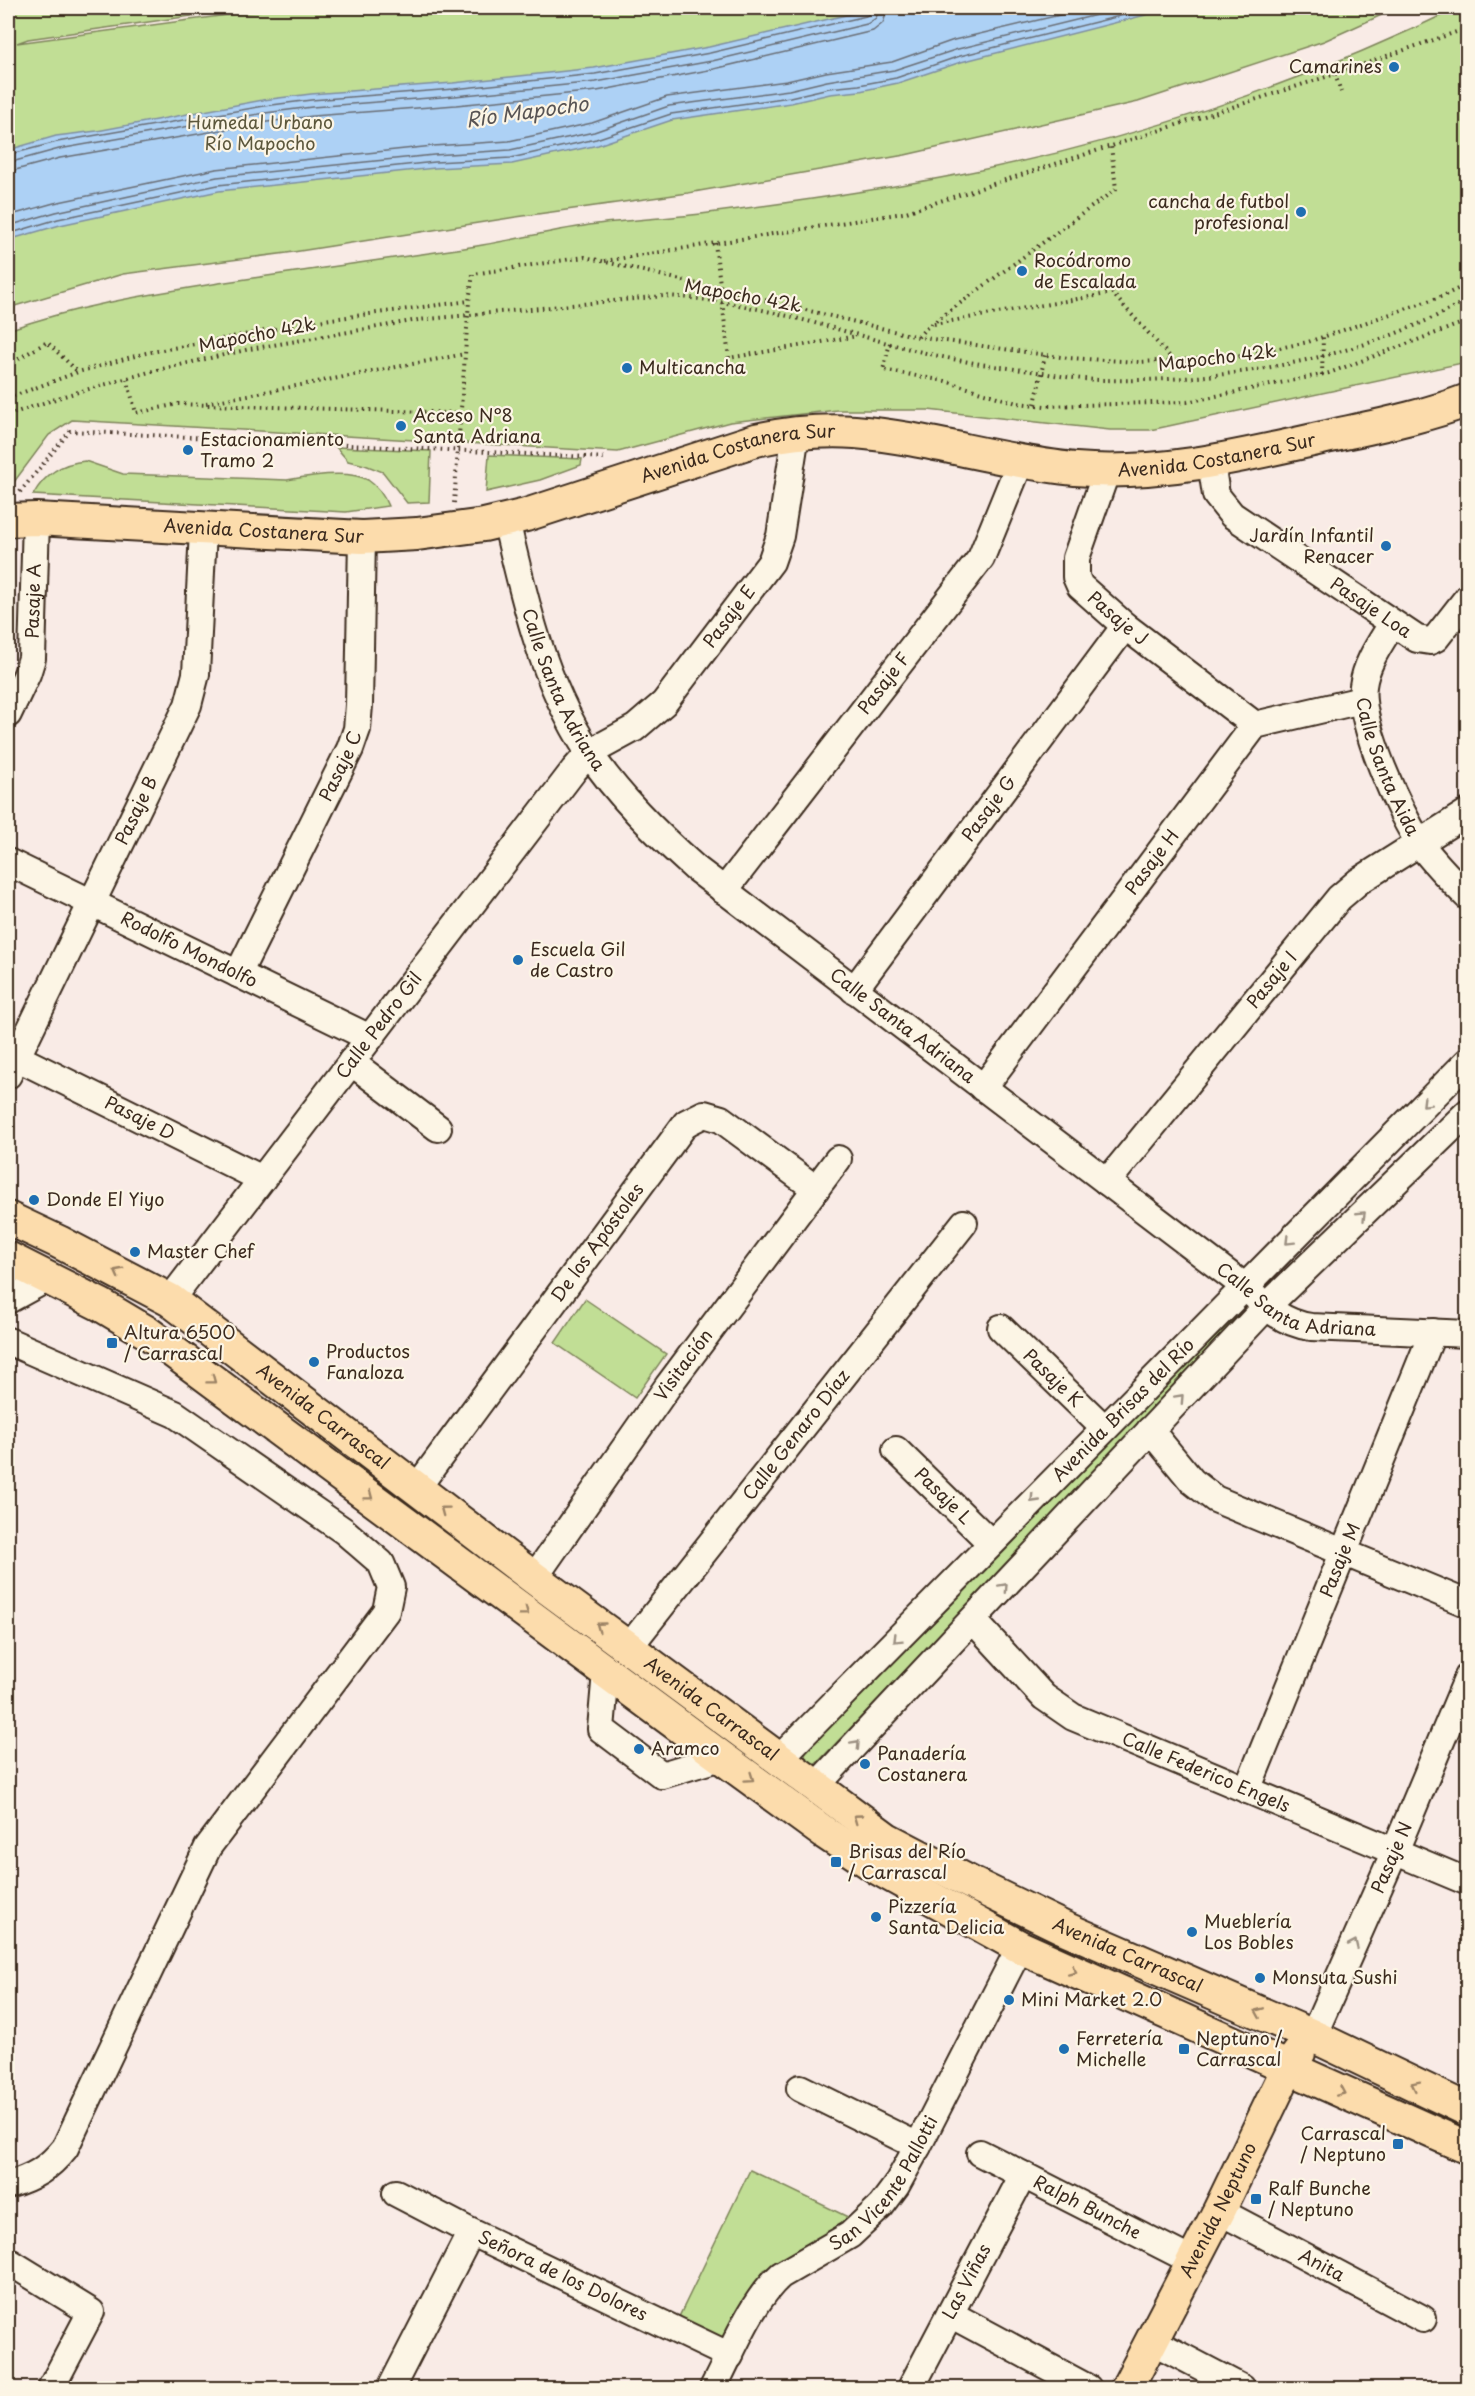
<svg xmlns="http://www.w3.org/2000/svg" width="1475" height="2396" font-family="'Playpen Sans',sans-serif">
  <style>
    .green { fill: #c1de95; stroke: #7e845a; stroke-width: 1.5 }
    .water { fill: #add1f5; stroke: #7f8e9f; stroke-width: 1.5 }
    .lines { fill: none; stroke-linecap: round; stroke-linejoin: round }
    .shore { stroke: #696d74; stroke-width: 1.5 }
    .minor-casing { stroke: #3b2a1e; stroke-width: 30 }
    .major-casing { stroke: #3b2a1e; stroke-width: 36 }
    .path { stroke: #3b2a1e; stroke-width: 4; stroke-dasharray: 1.5 4.5; stroke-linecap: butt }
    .minor { stroke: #fcf5e5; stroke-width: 26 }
    .major { stroke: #fcdcac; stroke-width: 32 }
    .oneway { stroke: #9c9082 }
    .oneway2 { stroke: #9c8365 }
    .poi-dot { fill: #1f6fb2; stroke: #fcf5e5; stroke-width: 2 }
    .labels { text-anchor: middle; stroke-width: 4.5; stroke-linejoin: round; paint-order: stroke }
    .poi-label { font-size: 18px; fill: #3b2a1e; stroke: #fcf5e5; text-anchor: start }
    .park-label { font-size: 18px; fill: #5c573c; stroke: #fcf5e5 }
    .street-label { font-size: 18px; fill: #3b2a1e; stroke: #fcf5e5 }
    .water-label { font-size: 20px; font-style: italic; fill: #585454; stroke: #fcf5e5 }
  </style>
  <rect width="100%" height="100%" fill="#f9ebe6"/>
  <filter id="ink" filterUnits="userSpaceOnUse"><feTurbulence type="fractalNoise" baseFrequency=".0167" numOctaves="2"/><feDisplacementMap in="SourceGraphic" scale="12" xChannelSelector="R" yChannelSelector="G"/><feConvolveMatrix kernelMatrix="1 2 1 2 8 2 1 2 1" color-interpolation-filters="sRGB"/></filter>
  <g filter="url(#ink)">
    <g class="green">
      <polygon points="8,8 248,8 28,39 17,43 279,8 1397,8 1324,41 1138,102 905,155 688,193 516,217 287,253 123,274 8,308"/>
      <path d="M1457,8H1468L1467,362L1150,430H1110L928,410H838L730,422L618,452L72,420L49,435L8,490V330C79,305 145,295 219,283C298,271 377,260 457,249C504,243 550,230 597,224C632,220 667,218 701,214C788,203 875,191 961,174C1129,142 1303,83 1457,8Z"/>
      <polygon points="336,447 431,451 429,502 407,503 383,472 365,465 348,461"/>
      <polygon points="489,455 582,459 581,465 540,480 486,492"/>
      <path d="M85,461L123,474L287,480C308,476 349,469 368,480C377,486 384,496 388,506L346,512L33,495C44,475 62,463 85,461Z"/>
      <polygon points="585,1299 666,1354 635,1398 555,1343"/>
      <polygon points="1234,1310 1242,1318 817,1763 809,1763 805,1756 806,1751"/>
      <polygon points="750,2170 852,2219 837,2232 764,2270 724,2342 677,2321"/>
    </g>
    <polygon class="water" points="876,8 1173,8 961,62 898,83 860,91 830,94 791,103 672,120 598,145 512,164 435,168 219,191 60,225 8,240 8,150 56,136 97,131 263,100 311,94 453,83 594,68 709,47"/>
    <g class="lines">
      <g class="shore">
        <polyline points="8,155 57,142 264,106 311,100 454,89 595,74 710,53 866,16 870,13 871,8"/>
        <polyline points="8,163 59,149 265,113 312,107 455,96 596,82 712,61 867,24 876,18 879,8"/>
        <polyline points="8,172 60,158 267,122 313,116 456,105 597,91 714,69 873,31 883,23 888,8"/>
        <polyline points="8,216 54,203 216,169 433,146 509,141 592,123 667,97 787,81 826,72 892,62 954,40 1089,8"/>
        <polyline points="8,226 56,212 217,177 434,155 510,150 594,132 669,106 789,90 827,81 894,70 958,49 1125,8"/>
        <polyline points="8,234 58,219 218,185 435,162 511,158 596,139 671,114 790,97 829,88 859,85 896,78 960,56 1152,8"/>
      </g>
      <g class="minor-casing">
        <g id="minor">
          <path id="s1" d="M1211,462L1216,495L1232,515L1417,639L1430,641L1436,638L1468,597"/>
          <path id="s2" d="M1107,470L1076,558V577L1080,586L1125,626L1255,725"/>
          <path id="s3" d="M506,520C524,599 543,682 588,751C617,795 656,833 695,868L1244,1286C1265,1306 1282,1323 1311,1327L1468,1334"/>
          <path id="s4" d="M1392,624C1380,644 1366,663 1363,686C1358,722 1400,815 1421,845C1435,864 1451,880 1468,897"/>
          <path id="s5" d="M8,714L27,674L32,658L36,519"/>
          <path id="s6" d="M8,862L370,1038"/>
          <path id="s7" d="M724,891L981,558L1021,460"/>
          <path id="s8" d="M238,974L350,749L357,729L359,705L362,537"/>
          <path id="s9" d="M854,990L1125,626"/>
          <path id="s10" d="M16,1057L262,1179"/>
          <polyline points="351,1062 438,1128"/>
          <path id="s11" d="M8,1075L188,705L196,674L203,530"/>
          <path id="s12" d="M983,1088L1255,725L1362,700"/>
          <path id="s13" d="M1107,1182L1339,898L1359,881L1468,812"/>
          <polyline points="8,1300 48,1278"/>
          <path id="s14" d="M170,1300L574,770L589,753L635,728L664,703L771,562L780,536L796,434"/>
          <path id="s15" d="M1001,1328L1104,1428"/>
          <path d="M8,1341L175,1414L344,1531L381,1563L391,1587L386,1611L208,1847L65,2148C48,2169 34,2177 8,2185"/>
          <polyline points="1150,1430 1192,1481 1215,1499 1468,1604"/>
          <path id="s16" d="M896,1450L991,1543"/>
          <path id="s17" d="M416,1489L686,1123L704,1114L721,1119L816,1189"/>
          <path id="s18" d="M534,1578L668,1386L838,1159"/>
          <path id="s19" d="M973,1620L1044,1697L1073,1717L1468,1882"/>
          <path id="s20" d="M629,1647L964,1223"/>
          <polyline points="606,1672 601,1729 662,1775 721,1757"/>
          <path id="s21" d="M780,1758L1468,1061"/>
          <polyline points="816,1786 1266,1307 1468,1112"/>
          <path id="s22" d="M1247,1790L1433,1332"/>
          <path id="s23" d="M1313,2036L1395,1851L1468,1677"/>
          <polyline points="800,2088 918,2146"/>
          <path id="s24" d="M980,2153L1194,2262"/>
          <path id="s25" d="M396,2193L471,2232L730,2356"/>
          <path id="s26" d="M1219,2211L1423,2319"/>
          <polyline points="8,2261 91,2312 51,2388"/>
          <polyline points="950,2314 1088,2388"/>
          <polyline points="1152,2341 1242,2388"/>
          <polyline points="391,2388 471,2232"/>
          <path id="s27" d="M713,2388C732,2352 751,2301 781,2275L850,2235L881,2206L896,2186L918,2146L1020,1947"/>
          <path id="s28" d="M911,2388L1023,2175"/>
        </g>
      </g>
      <g class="major-casing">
        <g id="major">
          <path id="s29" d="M8,520L36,519L362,537L417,534L484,525L526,515L756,440C788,433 822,430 855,432C929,438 1001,462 1075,469C1159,476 1242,456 1322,438C1371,427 1421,418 1468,400"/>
          <path id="s30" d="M8,1218L59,1242L170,1300L534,1578L887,1839L973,1884L1062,1927L1313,2036L1468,2110"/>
          <polyline points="8,1258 101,1305 148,1333 721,1757 825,1833 879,1869 1020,1947 1468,2148"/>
          <path id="s31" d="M1127,2388L1219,2211L1288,2068L1299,2053"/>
        </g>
      </g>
      <g class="path">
        <polyline points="1335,74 1341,92"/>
        <polyline points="715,243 729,358 857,336"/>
        <polyline points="605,261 903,213 1335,74 1468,28"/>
        <polyline points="934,324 1112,293 1173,360"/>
        <polyline points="918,337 925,329 1116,189 1111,146"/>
        <polyline points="890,343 883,370 945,381 1017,403 1045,406 1187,402 1329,373 1468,321"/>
        <polyline points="8,365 47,342 78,372"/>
        <polyline points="1322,375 1323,337"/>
        <polyline points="127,379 136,413 178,404 460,413"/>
        <polyline points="8,398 78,372 146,353 324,320 469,301"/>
        <polyline points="206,403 465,354"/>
        <polyline points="1035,404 1045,355"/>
        <path d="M8,415L64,396L153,371L250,349L418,320L664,296C756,300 845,334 934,355C968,363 1002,367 1037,372C1059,376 1082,380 1104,380C1220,383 1367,359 1468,299"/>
        <polyline points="20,492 70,431 607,458"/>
        <polyline points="454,503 469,301 473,274 585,257 918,337 1068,358 1139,362 1236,357 1308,342 1443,296 1468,284"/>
      </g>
      <use href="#minor" class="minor"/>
      <use href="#major" class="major"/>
    </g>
    <defs><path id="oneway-chevron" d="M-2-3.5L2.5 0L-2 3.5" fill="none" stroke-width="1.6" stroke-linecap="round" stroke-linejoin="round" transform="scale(1.5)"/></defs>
    <g class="oneway">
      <use href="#oneway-chevron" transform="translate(1426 1103) rotate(135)"/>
      <use href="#oneway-chevron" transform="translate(1362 1215) rotate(-44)"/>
      <use href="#oneway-chevron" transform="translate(1289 1241) rotate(135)"/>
      <use href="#oneway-chevron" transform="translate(1180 1398) rotate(-47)"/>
      <use href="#oneway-chevron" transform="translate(1034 1499) rotate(134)"/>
      <use href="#oneway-chevron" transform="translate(1004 1587) rotate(-47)"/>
      <use href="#oneway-chevron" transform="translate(897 1639) rotate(135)"/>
      <use href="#oneway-chevron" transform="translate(856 1744) rotate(-47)"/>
      <use href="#oneway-chevron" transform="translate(1354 1944) rotate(-66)"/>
    </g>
    <g class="oneway2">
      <use href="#oneway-chevron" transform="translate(118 1272) rotate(-152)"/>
      <use href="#oneway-chevron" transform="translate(212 1380) rotate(37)"/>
      <use href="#oneway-chevron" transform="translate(369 1496) rotate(37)"/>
      <use href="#oneway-chevron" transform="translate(444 1510) rotate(-143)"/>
      <use href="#oneway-chevron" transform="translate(525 1612) rotate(37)"/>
      <use href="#oneway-chevron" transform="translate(600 1626) rotate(-144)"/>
      <use href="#oneway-chevron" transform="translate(750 1778) rotate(35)"/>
      <use href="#oneway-chevron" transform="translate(857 1818) rotate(-144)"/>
      <use href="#oneway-chevron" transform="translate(1073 1971) rotate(24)"/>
      <use href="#oneway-chevron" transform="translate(1259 2012) rotate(-157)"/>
      <use href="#oneway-chevron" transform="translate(1415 2085) rotate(-154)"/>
      <use href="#oneway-chevron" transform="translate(1341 2092) rotate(24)"/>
    </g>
  </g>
  <g class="poi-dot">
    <circle cx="1394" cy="67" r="6"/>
    <circle cx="1301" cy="212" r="6"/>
    <circle cx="1022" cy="271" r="6"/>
    <circle cx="627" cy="368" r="6"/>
    <circle cx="401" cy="426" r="6"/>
    <circle cx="188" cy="450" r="6"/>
    <circle cx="1386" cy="546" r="6"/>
    <circle cx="518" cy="960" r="6"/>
    <circle cx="34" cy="1200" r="6"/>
    <circle cx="135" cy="1252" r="6"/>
    <rect x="106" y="1337" width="12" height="12" rx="3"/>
    <circle cx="314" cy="1362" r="6"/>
    <circle cx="639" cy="1749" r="6"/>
    <circle cx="865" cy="1764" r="6"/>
    <rect x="830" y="1856" width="12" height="12" rx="3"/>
    <circle cx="876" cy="1917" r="6"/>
    <circle cx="1192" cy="1932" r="6"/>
    <circle cx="1260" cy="1978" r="6"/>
    <circle cx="1009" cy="2000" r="6"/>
    <circle cx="1064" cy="2049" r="6"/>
    <rect x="1178" y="2043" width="12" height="12" rx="3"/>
    <rect x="1392" y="2138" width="12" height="12" rx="3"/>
    <rect x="1250" y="2193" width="12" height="12" rx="3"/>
  </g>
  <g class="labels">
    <g class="poi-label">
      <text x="1382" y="73" text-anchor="end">Camarines</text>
      <text x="1289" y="208" text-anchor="end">cancha de futbol<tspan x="1289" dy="21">profesional</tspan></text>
      <text x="1034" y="267">Rocódromo<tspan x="1034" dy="21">de Escalada</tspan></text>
      <text x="639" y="374">Multicancha</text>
      <text x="413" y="422">Acceso N°8<tspan x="413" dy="21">Santa Adriana</tspan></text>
      <text x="200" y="446">Estacionamiento<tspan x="200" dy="21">Tramo 2</tspan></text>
      <text x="1374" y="542" text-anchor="end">Jardín Infantil<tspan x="1374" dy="21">Renacer</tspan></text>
      <text x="530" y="956">Escuela Gil<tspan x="530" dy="21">de Castro</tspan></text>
      <text x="46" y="1206">Donde El Yiyo</text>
      <text x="147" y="1258">Master Chef</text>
      <text x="124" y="1339">Altura 6500<tspan x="124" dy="21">/ Carrascal</tspan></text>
      <text x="326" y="1358">Productos<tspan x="326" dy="21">Fanaloza</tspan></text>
      <text x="651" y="1755">Aramco</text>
      <text x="877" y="1760">Panadería<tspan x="877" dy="21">Costanera</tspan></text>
      <text x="848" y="1858">Brisas del Río<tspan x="848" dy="21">/ Carrascal</tspan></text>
      <text x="888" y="1913">Pizzería<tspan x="888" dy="21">Santa Delicia</tspan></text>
      <text x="1204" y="1928">Mueblería<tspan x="1204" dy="21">Los Bobles</tspan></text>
      <text x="1272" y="1984">Monsuta Sushi</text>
      <text x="1021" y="2006">Mini Market 2.0</text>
      <text x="1076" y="2045">Ferretería<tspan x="1076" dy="21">Michelle</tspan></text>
      <text x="1196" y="2045">Neptuno /<tspan x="1196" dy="21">Carrascal</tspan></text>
      <text x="1386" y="2140" text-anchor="end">Carrascal<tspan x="1386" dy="21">/ Neptuno</tspan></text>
      <text x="1268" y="2195">Ralf Bunche<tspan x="1268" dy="21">/ Neptuno</tspan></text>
    </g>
    <g class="park-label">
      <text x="260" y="129">Humedal Urbano<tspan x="260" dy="21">Río Mapocho</tspan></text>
    </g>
    <g class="street-label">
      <text transform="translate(743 296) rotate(10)" y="6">Mapocho 42k</text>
      <text transform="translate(257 335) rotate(-11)" y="6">Mapocho 42k</text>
      <text transform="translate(1217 358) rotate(-7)" y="6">Mapocho 42k</text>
      <text dy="6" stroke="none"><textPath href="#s29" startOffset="1228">Avenida Costanera Sur</textPath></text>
      <text dy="6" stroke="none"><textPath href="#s29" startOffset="742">Avenida Costanera Sur</textPath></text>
      <text dy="6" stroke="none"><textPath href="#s29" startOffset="256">Avenida Costanera Sur</textPath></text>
      <text dy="6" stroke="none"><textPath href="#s5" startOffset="118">Pasaje A</textPath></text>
      <text dy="6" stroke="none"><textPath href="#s1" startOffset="226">Pasaje Loa</textPath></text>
      <text dy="6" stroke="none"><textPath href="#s14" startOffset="888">Pasaje E</textPath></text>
      <text dy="6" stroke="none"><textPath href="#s2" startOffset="172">Pasaje J</textPath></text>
      <text dy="6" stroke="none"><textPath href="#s7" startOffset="262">Pasaje F</textPath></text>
      <text dy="6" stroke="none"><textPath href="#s3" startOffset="180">Calle Santa Adriana</textPath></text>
      <text dy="6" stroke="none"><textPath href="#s8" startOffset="232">Pasaje C</textPath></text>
      <text dy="6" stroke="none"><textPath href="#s4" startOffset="154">Calle Santa Aida</textPath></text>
      <text dy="6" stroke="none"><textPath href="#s9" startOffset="226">Pasaje G</textPath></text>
      <text dy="6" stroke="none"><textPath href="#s11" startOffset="294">Pasaje B</textPath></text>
      <text dy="6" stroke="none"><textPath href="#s12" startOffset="282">Pasaje H</textPath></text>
      <text dy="6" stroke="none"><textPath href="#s6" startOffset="201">Rodolfo Mondolfo</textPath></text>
      <text dy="6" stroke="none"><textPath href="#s13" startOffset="261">Pasaje I</textPath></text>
      <text dy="6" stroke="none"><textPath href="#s14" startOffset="345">Calle Pedro Gil</textPath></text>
      <text dy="6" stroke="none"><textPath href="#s3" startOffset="666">Calle Santa Adriana</textPath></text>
      <text dy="6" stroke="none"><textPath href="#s10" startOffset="138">Pasaje D</textPath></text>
      <text dy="6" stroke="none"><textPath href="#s17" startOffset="306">De los Apóstoles</textPath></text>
      <text dy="6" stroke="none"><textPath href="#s3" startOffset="1152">Calle Santa Adriana</textPath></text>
      <text dy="6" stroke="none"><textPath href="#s18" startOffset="260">Visitación</textPath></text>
      <text dy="6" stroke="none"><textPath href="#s15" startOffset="72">Pasaje K</textPath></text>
      <text dy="6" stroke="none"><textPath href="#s21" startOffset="489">Avenida Brisas del Río</textPath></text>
      <text dy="6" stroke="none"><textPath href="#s30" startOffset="374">Avenida Carrascal</textPath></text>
      <text dy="6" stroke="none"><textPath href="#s20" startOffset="270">Calle Genaro Díaz</textPath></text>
      <text dy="6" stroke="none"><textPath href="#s16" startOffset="66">Pasaje L</textPath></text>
      <text dy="6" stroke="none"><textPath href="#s22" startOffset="248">Pasaje M</textPath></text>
      <text dy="6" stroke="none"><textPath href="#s30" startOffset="860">Avenida Carrascal</textPath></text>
      <text dy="6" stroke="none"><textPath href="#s19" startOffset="284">Calle Federico Engels</textPath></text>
      <text dy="6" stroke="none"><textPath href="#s23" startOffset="195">Pasaje N</textPath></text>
      <text dy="6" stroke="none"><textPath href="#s30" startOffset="1346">Avenida Carrascal</textPath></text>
      <text dy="6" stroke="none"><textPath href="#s27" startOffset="274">San Vicente Pallotti</textPath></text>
      <text dy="6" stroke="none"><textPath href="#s24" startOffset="120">Ralph Bunche</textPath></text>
      <text dy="6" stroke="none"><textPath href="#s31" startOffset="200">Avenida Neptuno</textPath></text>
      <text dy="6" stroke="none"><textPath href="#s26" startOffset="116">Anita</textPath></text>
      <text dy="6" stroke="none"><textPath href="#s25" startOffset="186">Señora de los Dolores</textPath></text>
      <text dy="6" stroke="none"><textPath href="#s28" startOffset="120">Las Viñas</textPath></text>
    </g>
    <g class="water-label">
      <text transform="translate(527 112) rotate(-8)" y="7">Río Mapocho</text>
    </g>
  </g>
  <rect width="1475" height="2396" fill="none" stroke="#fcf5e5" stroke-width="30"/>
  <rect x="15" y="15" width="1445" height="2366" fill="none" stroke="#3b2a1e" stroke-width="2" filter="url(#ink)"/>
</svg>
